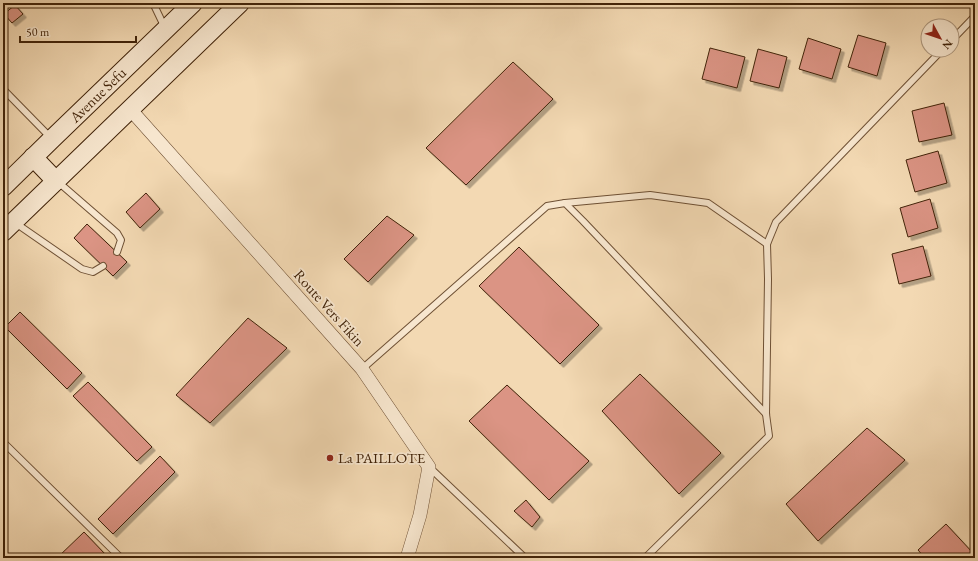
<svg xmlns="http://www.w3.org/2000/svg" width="978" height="561" font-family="'EB Garamond',serif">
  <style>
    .building { fill: #db9484; stroke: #412309; filter: url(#shadow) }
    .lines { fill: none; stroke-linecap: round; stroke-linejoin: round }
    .lane-casing { stroke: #6e5034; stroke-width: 8 }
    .street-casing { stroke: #6e5034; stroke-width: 14 }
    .secondary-casing { stroke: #412309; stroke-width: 20 }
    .lane { stroke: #f7e6ce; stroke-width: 6 }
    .street { stroke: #f7e6ce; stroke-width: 13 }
    .secondary { stroke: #f7e6ce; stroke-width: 18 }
    .poi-dot { fill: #8f2418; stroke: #f7e6ce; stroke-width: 1.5 }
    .labels { text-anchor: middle; stroke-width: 3.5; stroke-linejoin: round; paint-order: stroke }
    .street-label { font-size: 15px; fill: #412309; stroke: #f7e6ce }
    .poi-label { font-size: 15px; fill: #412309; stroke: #f7e6ce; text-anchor: start }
  </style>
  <defs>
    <filter id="shadow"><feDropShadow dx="3.5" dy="3.5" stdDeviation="0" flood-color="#0004"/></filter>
  </defs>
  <rect width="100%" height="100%" fill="#f3d9b3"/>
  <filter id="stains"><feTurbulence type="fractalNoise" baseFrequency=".005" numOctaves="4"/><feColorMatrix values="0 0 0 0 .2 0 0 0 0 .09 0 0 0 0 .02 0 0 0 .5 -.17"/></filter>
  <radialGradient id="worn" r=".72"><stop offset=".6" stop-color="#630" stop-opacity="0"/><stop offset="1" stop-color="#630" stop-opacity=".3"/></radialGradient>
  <g class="building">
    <polygon points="15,5 23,14 12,23 4,14"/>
    <polygon points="858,35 886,43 877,76 848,67"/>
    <polygon points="808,38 841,49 832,79 799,69"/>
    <polygon points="710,48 745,57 737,88 702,79"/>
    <polygon points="758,49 787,57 779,88 750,81"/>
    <polygon points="513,62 553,99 466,185 426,148"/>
    <polygon points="944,103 952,135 919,142 912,111"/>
    <polygon points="938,151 947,183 915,192 906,160"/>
    <polygon points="146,193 160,209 140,228 126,212"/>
    <polygon points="930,199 938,228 908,237 900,208"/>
    <polygon points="387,216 414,235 368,282 344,259"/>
    <polygon points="87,224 127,262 113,276 74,238"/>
    <polygon points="923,246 931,276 899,284 892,254"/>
    <polygon points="519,247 599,325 560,364 479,286"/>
    <polygon points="20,312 82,373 67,389 5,327"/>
    <polygon points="248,318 287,348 210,423 176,395"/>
    <polygon points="640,374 721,453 679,494 602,411"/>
    <polygon points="88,382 152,447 137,461 73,396"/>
    <polygon points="507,385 589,461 549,500 469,421"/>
    <polygon points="867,428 905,460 818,541 786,504"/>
    <polygon points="160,456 175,472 113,534 98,519"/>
    <polygon points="526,500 540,517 532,527 514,511"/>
    <polygon points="946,524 973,553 968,558 925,558 918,550"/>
    <polygon points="84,532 105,554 100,558 57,558"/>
    <polygon points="486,554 490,558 482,558"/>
    <polygon points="737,554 741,558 733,558"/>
  </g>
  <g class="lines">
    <g class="lane-casing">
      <g id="lane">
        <polyline points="153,3 165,28"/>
        <polyline points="952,40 975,16"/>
        <polyline points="3,89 51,138"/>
        <polyline points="57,181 117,233 121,240 117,252"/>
        <polyline points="565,203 650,195 708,203 767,244"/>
        <polyline points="14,222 82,269 93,272 103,266"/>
        <polyline points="362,369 547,206 565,203 583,221 766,414"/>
        <polyline points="3,442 121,558"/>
        <polyline points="429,467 525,558"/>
        <polyline points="645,558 769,436 766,414 768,279 767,244 776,222 942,50"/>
      </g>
    </g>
    <g class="street-casing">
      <polyline id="street" points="130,109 362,369 429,467 420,515 407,558"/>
    </g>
    <g class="secondary-casing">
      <g id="secondary">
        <polyline points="33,157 56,181"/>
        <polyline points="3,187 52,139 193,3"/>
        <polyline points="3,232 240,3"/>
      </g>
    </g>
    <use href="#lane" class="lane"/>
    <use href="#street" class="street"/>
    <use href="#secondary" class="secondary"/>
  </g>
  <circle class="poi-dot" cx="330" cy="458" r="4"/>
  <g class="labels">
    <g class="street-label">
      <text transform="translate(98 95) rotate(-44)" y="5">Avenue Sefu</text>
      <text transform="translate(329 308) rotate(48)" y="5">Route Vers Fikin</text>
    </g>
    <g class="poi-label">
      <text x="338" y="463">La PAILLOTE</text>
    </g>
  </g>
  <rect width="978" height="561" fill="none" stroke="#f3d9b3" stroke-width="16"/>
  <rect x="4" y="4" width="970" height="553" fill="none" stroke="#412309" stroke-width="2"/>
  <rect x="8" y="8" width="962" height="545" fill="none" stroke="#412309"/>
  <g transform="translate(940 38) rotate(130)"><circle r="19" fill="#f7e6ce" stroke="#ae987f"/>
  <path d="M0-3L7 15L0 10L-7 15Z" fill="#8f2418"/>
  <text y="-6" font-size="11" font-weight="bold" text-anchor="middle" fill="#412309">N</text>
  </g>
  <path d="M20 36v6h116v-6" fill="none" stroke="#412309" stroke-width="2"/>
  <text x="26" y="36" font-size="12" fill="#412309" stroke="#f7e6ce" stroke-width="3" paint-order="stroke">50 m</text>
  <rect width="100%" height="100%" filter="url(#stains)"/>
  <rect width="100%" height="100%" fill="url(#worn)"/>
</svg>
